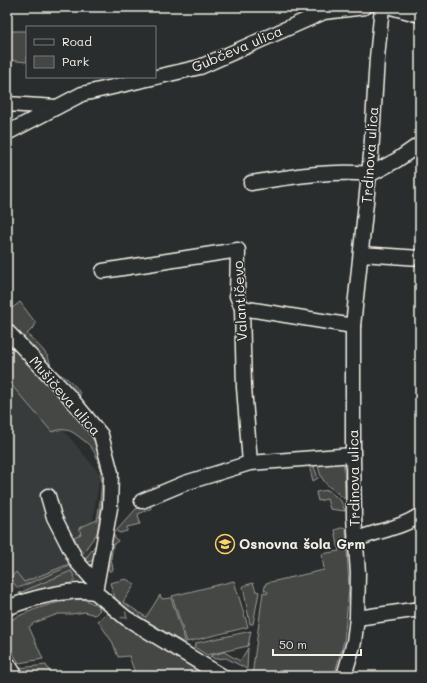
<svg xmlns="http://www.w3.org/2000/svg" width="427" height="683" font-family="Mali,sans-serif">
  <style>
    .built { fill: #373a3a }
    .green { fill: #444645; stroke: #9c9c96 }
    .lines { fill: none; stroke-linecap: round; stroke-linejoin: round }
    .minor-casing { stroke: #f4f1e8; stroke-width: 17 }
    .major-casing { stroke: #f4f1e8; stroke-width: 20 }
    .minor { stroke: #2a2d2e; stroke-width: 14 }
    .major { stroke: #2a2d2e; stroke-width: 17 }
    .oneway { stroke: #71726f }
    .labels { text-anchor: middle; stroke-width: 3; stroke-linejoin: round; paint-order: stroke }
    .street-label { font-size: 14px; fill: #f4f1e8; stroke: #2a2d2e }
    .poi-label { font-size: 14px; font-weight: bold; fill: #f4f1e8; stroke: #2a2d2e; text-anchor: start }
  </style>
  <rect width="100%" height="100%" fill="#2a2d2e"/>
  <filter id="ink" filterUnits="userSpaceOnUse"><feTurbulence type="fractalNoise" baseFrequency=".025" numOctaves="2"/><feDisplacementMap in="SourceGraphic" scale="8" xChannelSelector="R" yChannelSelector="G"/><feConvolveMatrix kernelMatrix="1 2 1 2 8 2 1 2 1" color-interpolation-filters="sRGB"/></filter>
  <g filter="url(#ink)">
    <polygon class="built" points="7,367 31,391 100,474 83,585 14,590 7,592"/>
    <g class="green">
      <polygon points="7,31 27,31 27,62 7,60"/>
      <path d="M20,302L35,322V326L27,334C34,341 55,358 49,368L7,319V312Z"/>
      <path d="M7,340L80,420L97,445L104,473L103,495L97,533L82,554L74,537L81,534L79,528L97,520C101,497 107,466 90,446C86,442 82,439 78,436C70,429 61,428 52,432L7,380Z"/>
      <path d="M59,374C68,378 75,385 80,393L79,401L56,375Z"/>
      <path d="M317,460L344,462L345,499C326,484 321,484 317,460Z"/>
      <polygon points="313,464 318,478 313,481 309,465"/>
      <polygon points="328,490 341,501 345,511 330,509 327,499 318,501 316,492"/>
      <polygon points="150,504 151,509 138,514 140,524 127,527 127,531 120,533 116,531 136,509"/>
      <polygon points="344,527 346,529 349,589 344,641 334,676 252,676 263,592 267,594 268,592 264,590 266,583 324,570 322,554 339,551 335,530"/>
      <path d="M113,534L118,541L113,545L111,558L113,569L112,571H109C108,563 109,541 113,534Z"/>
      <polygon points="96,544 97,544 94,560 88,562 84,561"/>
      <polygon points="69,564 70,566 18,588 10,579 16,572 24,582"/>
      <polygon points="71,571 74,576 75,580 71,583 19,594 19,593"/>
      <polygon points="126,579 135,584 123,602 146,617 160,595 162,599 171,598 186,644 125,608 115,598 110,583"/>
      <polygon points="234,581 248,627 187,642 172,596"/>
      <polygon points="253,583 256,591 259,592 253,624 250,624 243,586"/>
      <path d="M83,599L97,605L100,610L95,615L85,612L72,614H58L34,623L29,627L43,659L19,663L7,644V622C29,610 58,600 83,599Z"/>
      <polygon points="107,613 123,624 208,676 136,676 129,656 118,657 113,643 98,621"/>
      <polygon points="251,631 248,646 207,655 194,647 196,643"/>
      <polygon points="248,648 247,669 226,658 215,659 210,656 224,652 240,661"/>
      <polygon points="46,665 52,676 23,676 19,668"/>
    </g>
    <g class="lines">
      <g class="minor-casing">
        <g id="minor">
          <polyline points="391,7 420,15"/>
          <polyline points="7,104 57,107"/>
          <polyline points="7,133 82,94 200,67 324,12 365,7"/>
          <polyline points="369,175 397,160 420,144"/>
          <path d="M251,183C290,177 330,170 369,174"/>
          <polyline points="361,254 420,258"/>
          <polyline points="103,271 238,250 237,296 242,308 244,387 250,463"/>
          <polyline points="242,308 353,326"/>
          <polyline points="7,331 68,395 101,435 111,473 110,508 95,592"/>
          <polyline points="48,496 54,517 77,562 95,582"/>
          <polyline points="142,501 185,483 250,463 353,455"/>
          <path d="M355,540C376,531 402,528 420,515"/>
          <polyline points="95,592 126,618 222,676"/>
          <path d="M7,608C31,598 69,588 95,592"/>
          <polyline points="357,618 420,609"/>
          <polyline points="344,676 354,642 357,618 358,573 354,517 353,455 353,326 371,155 377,58 382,7"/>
        </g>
      </g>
      <g class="major-casing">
        <polyline id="major" points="7,665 14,676"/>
      </g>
      <use href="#minor" class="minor"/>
      <use href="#major" class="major"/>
    </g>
    <defs><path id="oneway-chevron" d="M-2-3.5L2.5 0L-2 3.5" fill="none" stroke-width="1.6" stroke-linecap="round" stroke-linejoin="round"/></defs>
    <use class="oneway" href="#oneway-chevron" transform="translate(125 616) rotate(36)"/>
  </g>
  <defs>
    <g id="school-ring" transform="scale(1)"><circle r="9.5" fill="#2a2d2e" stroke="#ffd166" stroke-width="1.5"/><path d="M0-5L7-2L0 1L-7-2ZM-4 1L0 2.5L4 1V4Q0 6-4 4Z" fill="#ffd166"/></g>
  </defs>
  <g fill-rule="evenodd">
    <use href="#school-ring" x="225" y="544"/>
  </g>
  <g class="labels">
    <g class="street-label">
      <text transform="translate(237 49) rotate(-23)" y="5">Gubčeva ulica</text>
      <text transform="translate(370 155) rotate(-86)" y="5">Trdinova ulica</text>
      <text transform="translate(240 301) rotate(-93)" y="5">Valantičevo</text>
      <text transform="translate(65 396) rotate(49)" y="5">Mušičeva ulica</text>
      <text transform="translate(354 478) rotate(-91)" y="5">Trdinova ulica</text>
    </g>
    <g class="poi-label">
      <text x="239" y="549">Osnovna šola Grm</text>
    </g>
  </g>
  <rect width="427" height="683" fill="none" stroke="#2a2d2e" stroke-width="24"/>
  <rect x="12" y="12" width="403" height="659" fill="none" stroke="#f4f1e8" stroke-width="1.5" filter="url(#ink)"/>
  <rect x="26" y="26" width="130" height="52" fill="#2a2d2e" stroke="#7b7b78"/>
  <rect x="34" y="39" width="20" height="6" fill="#2a2d2e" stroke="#7b7b78"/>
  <text x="62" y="46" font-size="12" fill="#f4f1e8">Road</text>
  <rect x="34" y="56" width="20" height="12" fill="#444645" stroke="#7b7b78"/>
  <text x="62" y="66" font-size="12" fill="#f4f1e8">Park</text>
  <path d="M273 649v6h88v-6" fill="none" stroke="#f4f1e8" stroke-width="2"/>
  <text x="279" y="649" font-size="12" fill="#f4f1e8" stroke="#2a2d2e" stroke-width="3" paint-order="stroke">50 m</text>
</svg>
